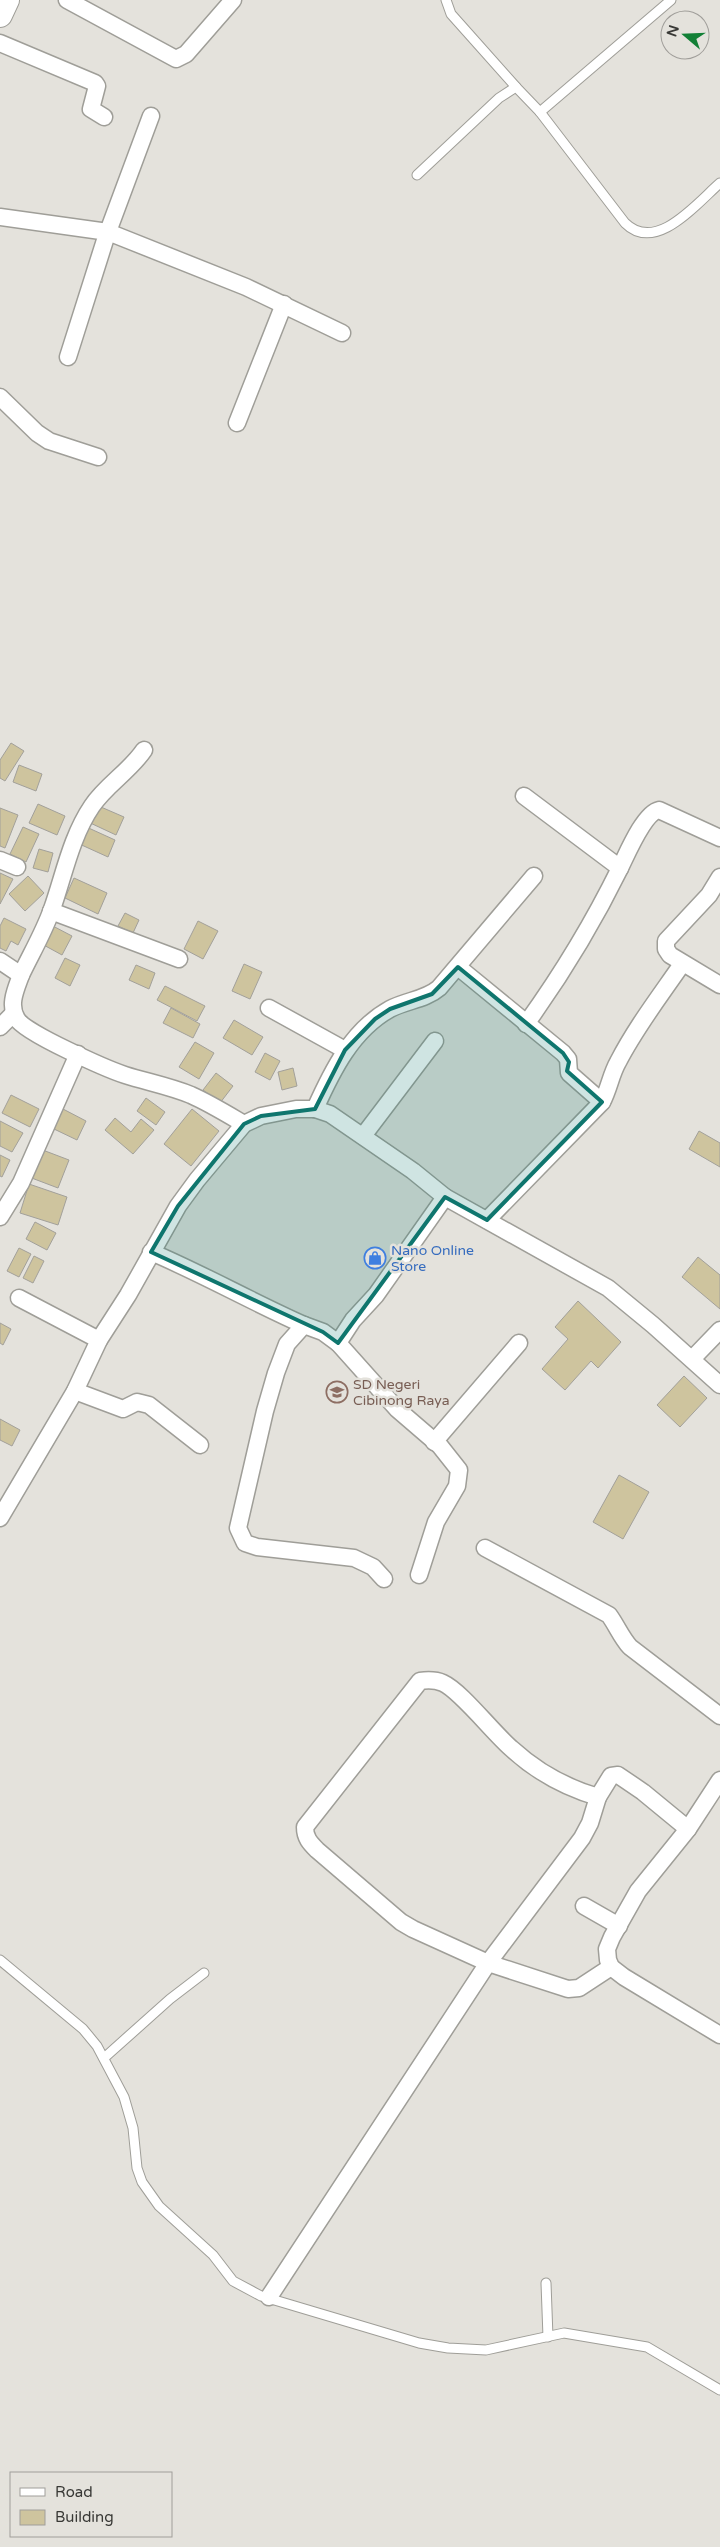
<svg xmlns="http://www.w3.org/2000/svg" width="720" height="2547" font-family="'Varela Round',sans-serif">
  <style>
    .building { fill: #cec49e; stroke: #a2a09a }
    .lines { fill: none; stroke-linecap: round; stroke-linejoin: round }
    .lane-casing { stroke: #9f9e98; stroke-width: 11 }
    .street-casing { stroke: #9f9e98; stroke-width: 19 }
    .secondary-casing { stroke: #9f9e98; stroke-width: 26 }
    .lane { stroke: #fff; stroke-width: 9 }
    .street { stroke: #fff; stroke-width: 16 }
    .secondary { stroke: #fff; stroke-width: 24 }
    .marked { fill: #0f766e; fill-opacity: 0.2; stroke: #0f766e; stroke-width: 4; stroke-linejoin: round }
    .labels { text-anchor: middle; stroke-width: 5; stroke-linejoin: round; paint-order: stroke }
    .shop-label { font-size: 14px; fill: #366cbe; stroke: #e4e2dc; text-anchor: start }
    .education-label { font-size: 14px; fill: #785e54; stroke: #e4e2dc; text-anchor: start }
  </style>
  <rect width="100%" height="100%" fill="#e4e2dc"/>
  <g class="building">
    <polygon points="11,743 24,751 5,781 0,778 0,760"/>
    <polygon points="19,765 42,774 36,791 13,782"/>
    <polygon points="38,804 65,816 57,835 29,823"/>
    <polygon points="94,804 124,817 116,835 86,821"/>
    <polygon points="0,808 18,815 5,848 0,846"/>
    <polygon points="82,825 115,840 108,857 75,842"/>
    <polygon points="23,827 39,834 26,862 10,854"/>
    <polygon points="39,849 53,853 48,872 33,868"/>
    <polygon points="0,873 13,879 0,904"/>
    <polygon points="28,876 44,893 25,911 9,894"/>
    <polygon points="74,878 107,893 98,914 65,898"/>
    <polygon points="125,913 139,920 133,933 118,926"/>
    <polygon points="4,918 26,929 18,945 11,941 6,951 0,948 0,926"/>
    <polygon points="198,921 218,931 203,959 184,949"/>
    <polygon points="49,924 72,936 62,955 40,943"/>
    <polygon points="65,958 80,965 70,986 55,978"/>
    <polygon points="244,964 262,972 250,999 232,991"/>
    <polygon points="136,965 155,973 149,989 129,980"/>
    <polygon points="165,986 205,1006 197,1021 157,1000"/>
    <polygon points="171,1008 200,1024 193,1038 163,1023"/>
    <polygon points="234,1020 263,1037 252,1055 223,1038"/>
    <polygon points="195,1042 214,1053 199,1079 179,1067"/>
    <polygon points="265,1053 280,1061 270,1080 255,1072"/>
    <polygon points="293,1068 297,1086 282,1090 278,1072"/>
    <polygon points="216,1073 233,1086 220,1103 203,1090"/>
    <polygon points="11,1095 39,1109 30,1127 2,1113"/>
    <polygon points="146,1098 165,1112 156,1125 137,1111"/>
    <polygon points="63,1109 86,1121 77,1140 54,1129"/>
    <polygon points="192,1109 219,1131 191,1166 164,1144"/>
    <polygon points="115,1118 131,1132 141,1119 154,1130 133,1154 105,1130"/>
    <polygon points="0,1121 23,1133 12,1152 0,1146"/>
    <polygon points="699,1131 720,1143 720,1167 689,1149"/>
    <polygon points="40,1149 69,1160 58,1188 29,1177"/>
    <polygon points="0,1155 10,1160 2,1177 0,1176"/>
    <polygon points="29,1184 67,1197 58,1225 20,1213"/>
    <polygon points="35,1222 56,1233 47,1250 26,1239"/>
    <polygon points="19,1248 31,1254 19,1277 7,1271"/>
    <polygon points="34,1256 44,1261 33,1283 23,1278"/>
    <polygon points="698,1257 720,1275 720,1309 682,1277"/>
    <polygon points="578,1301 621,1342 598,1368 591,1361 565,1390 542,1369 568,1339 555,1327"/>
    <polygon points="0,1323 11,1329 3,1345 0,1343"/>
    <polygon points="684,1376 707,1398 680,1427 657,1405"/>
    <polygon points="0,1419 20,1430 12,1446 0,1440"/>
    <polygon points="619,1475 649,1492 623,1539 593,1522"/>
  </g>
  <g class="lines">
    <g class="lane-casing">
      <g id="lane">
        <polyline points="446,0 451,14 516,87"/>
        <polyline points="540,112 671,0"/>
        <path d="M417,175L499,98L516,87L540,112L625,223C656,254 697,203 720,183"/>
        <polyline points="0,1960 83,2029 97,2046 124,2097 133,2128 137,2168 142,2182 159,2206 213,2255 233,2281 261,2296 419,2343 448,2348 486,2350 564,2333 647,2347 720,2390"/>
        <polyline points="104,2058 170,1999 204,1973"/>
        <polyline points="546,2283 548,2337"/>
      </g>
    </g>
    <g class="street-casing">
      <g id="street">
        <polyline points="67,0 176,59 186,54 233,0"/>
        <polyline points="0,43 95,83 97,86 91,109 104,117"/>
        <polyline points="0,217 108,232 246,287 342,333"/>
        <polyline points="68,357 106,237 151,116"/>
        <polyline points="0,397 37,433 49,441 98,457"/>
        <polyline points="237,423 284,304"/>
        <path d="M524,796L620,868C627,854 644,813 659,810L720,838"/>
        <polyline points="0,860 17,867"/>
        <polyline points="720,877 709,895 666,941 666,949 670,955 720,985"/>
        <polyline points="51,911 179,959"/>
        <path d="M0,961L21,975C16,989 8,1005 17,1019C25,1033 107,1069 125,1075C147,1082 169,1086 191,1095C209,1103 227,1114 244,1124"/>
        <polyline points="458,967 563,1053 568,1059 569,1073 602,1102"/>
        <path d="M21,975C31,954 44,932 52,909C64,875 71,837 92,806C106,785 130,771 144,750"/>
        <polyline points="269,1008 345,1050"/>
        <path d="M526,1024C562,974 593,923 620,868"/>
        <polyline points="0,1027 14,1013"/>
        <path d="M315,1109C332,1071 352,1030 390,1009C407,1000 425,1000 439,988L534,876"/>
        <polyline points="363,1136 435,1041"/>
        <polyline points="0,1217 21,1183 78,1054"/>
        <path d="M487,1220L602,1102C609,1089 611,1074 618,1062C636,1027 660,996 682,964"/>
        <path d="M151,1252C203,1274 252,1302 304,1325"/>
        <polyline points="19,1298 99,1340"/>
        <polyline points="338,1343 397,1409 440,1446 459,1470 457,1486 436,1522 419,1575"/>
        <polyline points="692,1359 720,1330"/>
        <polyline points="75,1391 123,1409 137,1402 149,1405 200,1445"/>
        <polyline points="434,1442 519,1343"/>
        <polyline points="0,1518 75,1391 99,1340 128,1295 178,1206 197,1180 244,1124 261,1116 296,1109 315,1109 330,1114 413,1171 445,1197 608,1288 653,1325 720,1385"/>
        <path d="M485,1548L609,1615C617,1626 621,1637 630,1647L720,1716"/>
        <polyline points="384,1579 373,1567 354,1558 257,1547 245,1543 238,1528 265,1411 276,1373 287,1344 304,1325 323,1332 338,1343 353,1320 376,1295 445,1197"/>
        <polyline points="720,1780 688,1829 638,1891 612,1937 607,1949 608,1960 611,1967 624,1977 720,2035"/>
        <polyline points="584,1906 619,1926"/>
        <path d="M611,1967L579,1988L568,1989L488,1963L413,1929L401,1922L317,1850C310,1843 305,1838 305,1827L420,1681C427,1680 436,1680 443,1683C461,1691 494,1734 512,1749C536,1771 567,1788 598,1797L611,1776L618,1775L643,1792L688,1829"/>
        <polyline points="269,2297 488,1963 582,1838 590,1823 598,1797"/>
      </g>
    </g>
    <g class="secondary-casing">
      <polyline id="secondary" points="0,15 7,0"/>
    </g>
    <use href="#lane" class="lane"/>
    <use href="#street" class="street"/>
    <use href="#secondary" class="secondary"/>
  </g>
  <path class="marked" d="M458,967L563,1053L569,1062L567,1071L602,1102L487,1220L445,1197L338,1343L323,1332L151,1252L178,1206L244,1124L261,1116L315,1109L345,1050L375,1019L390,1009L432,994Z"/>
  <defs>
    <g id="shop-ring" transform="scale(1.125)"><circle r="9.5" fill="#e4e2dc" stroke="#3f7fe0" stroke-width="1.5"/><path d="M-5-2.5h2.3a2.7 3.5 0 0 1 5.4 0H5L5.5 6h-11ZM-1.5-2.5h3a1.5 2.3 0 0 0-3 0Z" fill="#3f7fe0"/></g>
    <g id="school-ring" transform="scale(1.125)"><circle r="9.5" fill="#e4e2dc" stroke="#8d6e63" stroke-width="1.5"/><path d="M0-5L7-2L0 1L-7-2ZM-4 1L0 2.5L4 1V4Q0 6-4 4Z" fill="#8d6e63"/></g>
  </defs>
  <g fill-rule="evenodd">
    <use href="#shop-ring" x="375" y="1258"/>
    <use href="#school-ring" x="337" y="1392"/>
  </g>
  <g class="labels">
    <g class="shop-label">
      <text x="391" y="1255">Nano Online<tspan x="391" dy="16">Store</tspan></text>
    </g>
    <g class="education-label">
      <text x="353" y="1389">SD Negeri<tspan x="353" dy="16">Cibinong Raya</tspan></text>
    </g>
  </g>
  <rect x="10" y="2472" width="162" height="65" fill="#e4e2dc" stroke="#a09e9a"/>
  <rect x="20" y="2488" width="25" height="8" fill="#ffffff" stroke="#a09e9a"/>
  <text x="55" y="2497" font-size="15" fill="#393936">Road</text>
  <rect x="20" y="2510" width="25" height="15" fill="#cec49e" stroke="#a09e9a"/>
  <text x="55" y="2522" font-size="15" fill="#393936">Building</text>
  <g transform="translate(685 35) rotate(289)"><circle r="24" fill="#e4e2dc" stroke="#a09e9a"/>
  <path d="M0-4L9 19L0 12L-9 19Z" fill="#128036"/>
  <text y="-8" font-size="14" font-weight="bold" text-anchor="middle" fill="#393936">N</text>
  </g>
</svg>
